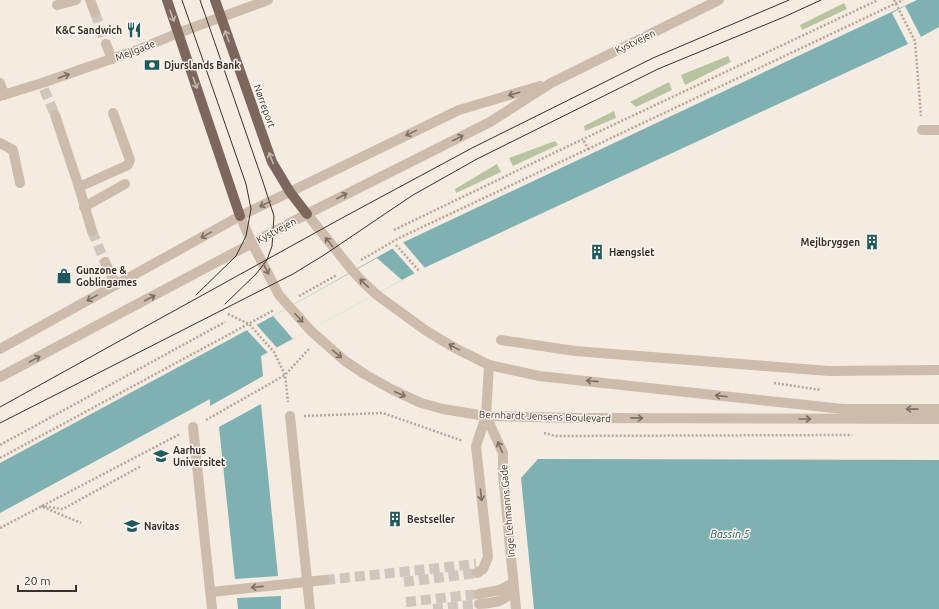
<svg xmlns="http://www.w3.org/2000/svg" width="939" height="609" font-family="Ubuntu,sans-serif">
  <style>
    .green { fill: #b8c4a0 }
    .water { fill: #7fb0b2 }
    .pier { fill: #f4ebe1 }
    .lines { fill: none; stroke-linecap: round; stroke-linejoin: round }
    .minor-tunnel { stroke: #cfc6bd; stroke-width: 10; stroke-dasharray: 10 5; stroke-linecap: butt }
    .path { stroke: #b9a596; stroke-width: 2.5; stroke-dasharray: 2 2; stroke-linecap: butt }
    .minor { stroke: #cdbbac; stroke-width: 10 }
    .major { stroke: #7d675c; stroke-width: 10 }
    .tram { stroke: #3b302b; stroke-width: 1 }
    .oneway { stroke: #c2b5ac }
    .oneway2 { stroke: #7d6f65 }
    .labels { text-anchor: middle; stroke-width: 3; stroke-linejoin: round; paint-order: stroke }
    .poi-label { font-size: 10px; font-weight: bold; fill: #3b302b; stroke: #fbf5ee; text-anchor: start }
    .street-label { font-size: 10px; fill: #3b302b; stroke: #fbf5ee }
    .water-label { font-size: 11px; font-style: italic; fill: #1f5a5e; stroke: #fbf5ee }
  </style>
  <rect width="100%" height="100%" fill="#f4ebe1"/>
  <g class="green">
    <polygon points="844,3 847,9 802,30 800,25"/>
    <polygon points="728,56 731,62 685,85 681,75"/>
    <polygon points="669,82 672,90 636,107 630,102"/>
    <polygon points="614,111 616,118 585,131 584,126"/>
    <polygon points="555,141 558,145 513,166 509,158"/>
    <polygon points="497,164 501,172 456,193 455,189"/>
  </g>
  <g class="water">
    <polygon points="917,0 939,0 939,27 908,44 426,267 261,356 263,376 210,406 210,399 0,513 0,463 273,316 404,242"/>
    <polygon points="261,404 278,576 235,579 219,427"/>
    <polygon points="538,459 939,460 939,609 534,609 521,478"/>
    <polygon points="281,596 281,609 238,609 237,598"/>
  </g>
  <g class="pier">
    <polygon points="905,6 921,37 908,44 892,13"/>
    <polygon points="402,241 425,268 416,275 392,248"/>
    <polygon points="377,258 402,280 293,339 273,316"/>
    <polygon points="255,323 278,349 276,350 269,354 245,328"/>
  </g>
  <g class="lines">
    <g class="minor-tunnel">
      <polyline points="95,13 106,44"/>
      <polyline points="44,89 55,115"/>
      <polyline points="92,231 105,262"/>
      <polyline points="325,580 476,564"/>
      <polyline points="404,582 477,573"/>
      <polyline points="406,602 479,594"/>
      <polyline points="433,609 479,604"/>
    </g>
    <g class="path">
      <polyline points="894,0 915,41 921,116"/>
      <polyline points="588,149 903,0"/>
      <polyline points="394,230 560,150 878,0"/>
      <polyline points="396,245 420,272"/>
      <polyline points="361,260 399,238 588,149 583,139"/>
      <polyline points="299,296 337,275"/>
      <polyline points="228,314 249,324 274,352 285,375 288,402"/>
      <polyline points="774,383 821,390"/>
      <polyline points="304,416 383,413 463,441"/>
      <polyline points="206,420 285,375 309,349"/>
      <polyline points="544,433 555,436 852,435"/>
      <polyline points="0,445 225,322"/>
      <polyline points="0,458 274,310"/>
      <polyline points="41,506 63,509 141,466"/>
      <polyline points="43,507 81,523"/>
      <polyline points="0,528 180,434"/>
    </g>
    <g class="minor">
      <polyline points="90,0 95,13"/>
      <polyline points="57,5 76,0"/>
      <polyline points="106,44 112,59"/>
      <polyline points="0,83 4,95"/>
      <polyline points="0,96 42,83 140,49 178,33 268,0"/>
      <polyline points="55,115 79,187 128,165 130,160 113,113"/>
      <polyline points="922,130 939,130"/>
      <polyline points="0,143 13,150 20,183"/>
      <polyline points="79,187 92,231"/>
      <polyline points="84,207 125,184"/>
      <polyline points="307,214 352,270 362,281 377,295 425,330 453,347 489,365 539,376 843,409 939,409"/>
      <polyline points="240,216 252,243 279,295 311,331 345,361 366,375 393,390 421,403 443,409 486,416 578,418 939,419"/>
      <polyline points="105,262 116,285"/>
      <polyline points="501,340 575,351 829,371 939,370"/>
      <polyline points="0,349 240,216 459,110 540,86"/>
      <polyline points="0,377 307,214 490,122 551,83 719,0"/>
      <polyline points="290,416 310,609"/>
      <polyline points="486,416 503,453 503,474 516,609"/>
      <polyline points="193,427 212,609"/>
      <polyline points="477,573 483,569 488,557 476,446 486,416 489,365"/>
      <polyline points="211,592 325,580"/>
      <polyline points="479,594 500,590 513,583"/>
      <path d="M479,604C494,603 509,602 513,585"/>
    </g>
    <g class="major">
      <polyline points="167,0 240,216"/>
      <polyline points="215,0 272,162 290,192 307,214"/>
    </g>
    <g class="tram">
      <polyline points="182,0 246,184 251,209 246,236 236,256 196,295"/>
      <polyline points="200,0 262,179 274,216 272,246 267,260 256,274 225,304"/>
      <polyline points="0,407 342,218 472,148 653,58 789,0"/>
      <polyline points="0,423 293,274 324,255 413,195 477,159 658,69 784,17 821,0"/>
    </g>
  </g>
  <defs><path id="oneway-shaft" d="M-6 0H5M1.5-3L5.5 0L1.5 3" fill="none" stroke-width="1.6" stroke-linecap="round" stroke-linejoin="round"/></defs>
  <g class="oneway">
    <use href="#oneway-shaft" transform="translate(172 16) rotate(71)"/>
    <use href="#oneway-shaft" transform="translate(227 36) rotate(-109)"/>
    <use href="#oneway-shaft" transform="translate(195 83) rotate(71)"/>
    <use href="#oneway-shaft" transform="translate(271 158) rotate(-112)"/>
  </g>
  <g class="oneway2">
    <use href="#oneway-shaft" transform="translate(64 76) rotate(-19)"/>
    <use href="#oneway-shaft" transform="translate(514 94) rotate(164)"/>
    <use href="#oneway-shaft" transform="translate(411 133) rotate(154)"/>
    <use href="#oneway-shaft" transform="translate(458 138) rotate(-27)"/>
    <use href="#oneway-shaft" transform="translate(342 196) rotate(-27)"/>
    <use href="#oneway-shaft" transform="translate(265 204) rotate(154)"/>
    <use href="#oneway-shaft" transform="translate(206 235) rotate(151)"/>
    <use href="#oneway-shaft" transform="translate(329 242) rotate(-129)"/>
    <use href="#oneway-shaft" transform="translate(266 269) rotate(63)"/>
    <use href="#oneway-shaft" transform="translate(364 283) rotate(-136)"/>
    <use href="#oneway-shaft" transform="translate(92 298) rotate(151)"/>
    <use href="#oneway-shaft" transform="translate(150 298) rotate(-28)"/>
    <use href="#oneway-shaft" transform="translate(299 318) rotate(48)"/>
    <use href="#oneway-shaft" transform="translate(454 347) rotate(-151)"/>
    <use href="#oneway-shaft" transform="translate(337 354) rotate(39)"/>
    <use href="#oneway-shaft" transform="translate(35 359) rotate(-28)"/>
    <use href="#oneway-shaft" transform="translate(592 381) rotate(-174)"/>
    <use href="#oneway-shaft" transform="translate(400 394) rotate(24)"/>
    <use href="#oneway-shaft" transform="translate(721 396) rotate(-174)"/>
    <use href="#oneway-shaft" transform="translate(912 409) rotate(-179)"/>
    <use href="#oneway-shaft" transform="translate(637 418) rotate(1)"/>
    <use href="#oneway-shaft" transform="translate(805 419)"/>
    <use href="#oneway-shaft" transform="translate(500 447) rotate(-113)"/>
    <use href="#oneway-shaft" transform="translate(481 495) rotate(84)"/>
    <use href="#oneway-shaft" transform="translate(257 587) rotate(174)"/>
  </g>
  <defs>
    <g id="restaurant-bare" transform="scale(1.2)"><path d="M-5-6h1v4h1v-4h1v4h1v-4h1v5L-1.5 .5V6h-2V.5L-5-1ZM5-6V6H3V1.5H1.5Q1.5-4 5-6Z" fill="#1f5a5e" stroke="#fbf5ee" stroke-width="2.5" paint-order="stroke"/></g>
    <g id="bank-bare" transform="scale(1.2)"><path d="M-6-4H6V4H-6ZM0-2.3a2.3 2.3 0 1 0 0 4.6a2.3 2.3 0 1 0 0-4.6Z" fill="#1f5a5e" stroke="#fbf5ee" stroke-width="2.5" paint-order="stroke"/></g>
    <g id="building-bare" transform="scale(1.2)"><path d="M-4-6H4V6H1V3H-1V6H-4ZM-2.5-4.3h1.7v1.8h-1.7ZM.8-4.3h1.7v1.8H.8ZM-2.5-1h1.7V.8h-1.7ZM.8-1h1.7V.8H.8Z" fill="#1f5a5e" stroke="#fbf5ee" stroke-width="2.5" paint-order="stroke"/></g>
    <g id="shop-bare" transform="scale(1.2)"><path d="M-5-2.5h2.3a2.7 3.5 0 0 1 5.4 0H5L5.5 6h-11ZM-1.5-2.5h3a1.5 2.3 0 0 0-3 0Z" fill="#1f5a5e" stroke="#fbf5ee" stroke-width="2.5" paint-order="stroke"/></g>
    <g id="university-bare" transform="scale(1.2)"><path d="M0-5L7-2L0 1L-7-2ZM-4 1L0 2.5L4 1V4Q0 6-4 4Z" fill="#1f5a5e" stroke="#fbf5ee" stroke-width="2.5" paint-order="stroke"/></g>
  </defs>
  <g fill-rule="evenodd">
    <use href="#restaurant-bare" x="134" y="30"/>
    <use href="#bank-bare" x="152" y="65"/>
    <use href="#building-bare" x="872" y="242"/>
    <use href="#building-bare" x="597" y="252"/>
    <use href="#shop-bare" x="64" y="276"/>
    <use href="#university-bare" x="161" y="456"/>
    <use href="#building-bare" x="395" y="519"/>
    <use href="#university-bare" x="132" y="526"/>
  </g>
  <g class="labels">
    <g class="poi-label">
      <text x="122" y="34" text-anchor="end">K&amp;C Sandwich</text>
      <text x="164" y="69">Djurslands Bank</text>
      <text x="860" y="246" text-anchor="end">Mejlbryggen</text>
      <text x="609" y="256">Hængslet</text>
      <text x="76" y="274">Gunzone &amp;<tspan x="76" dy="12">Goblingames</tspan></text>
      <text x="173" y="454">Aarhus<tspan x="173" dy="12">Universitet</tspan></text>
      <text x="407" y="523">Bestseller</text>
      <text x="144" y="530">Navitas</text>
    </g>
    <g class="street-label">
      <text transform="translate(635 41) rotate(-26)" y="4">Kystvejen</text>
      <text transform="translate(135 50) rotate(-21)" y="4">Mejlgade</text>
      <text transform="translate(265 106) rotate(70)" y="4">Nørreport</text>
      <text transform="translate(276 230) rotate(-28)" y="4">Kystvejen</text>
      <text transform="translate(545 416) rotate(2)" y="4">Bernhardt Jensens Boulevard</text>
      <text transform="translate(507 511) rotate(-95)" y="4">Inge Lehmanns Gade</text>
    </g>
    <g class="water-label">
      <text x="730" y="538">Bassin 5</text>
    </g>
  </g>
  <path d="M18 585v6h58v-6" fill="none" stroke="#3b302b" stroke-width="2"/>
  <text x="24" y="585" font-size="12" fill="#3b302b" stroke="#fbf5ee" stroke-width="3" paint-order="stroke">20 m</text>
</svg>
